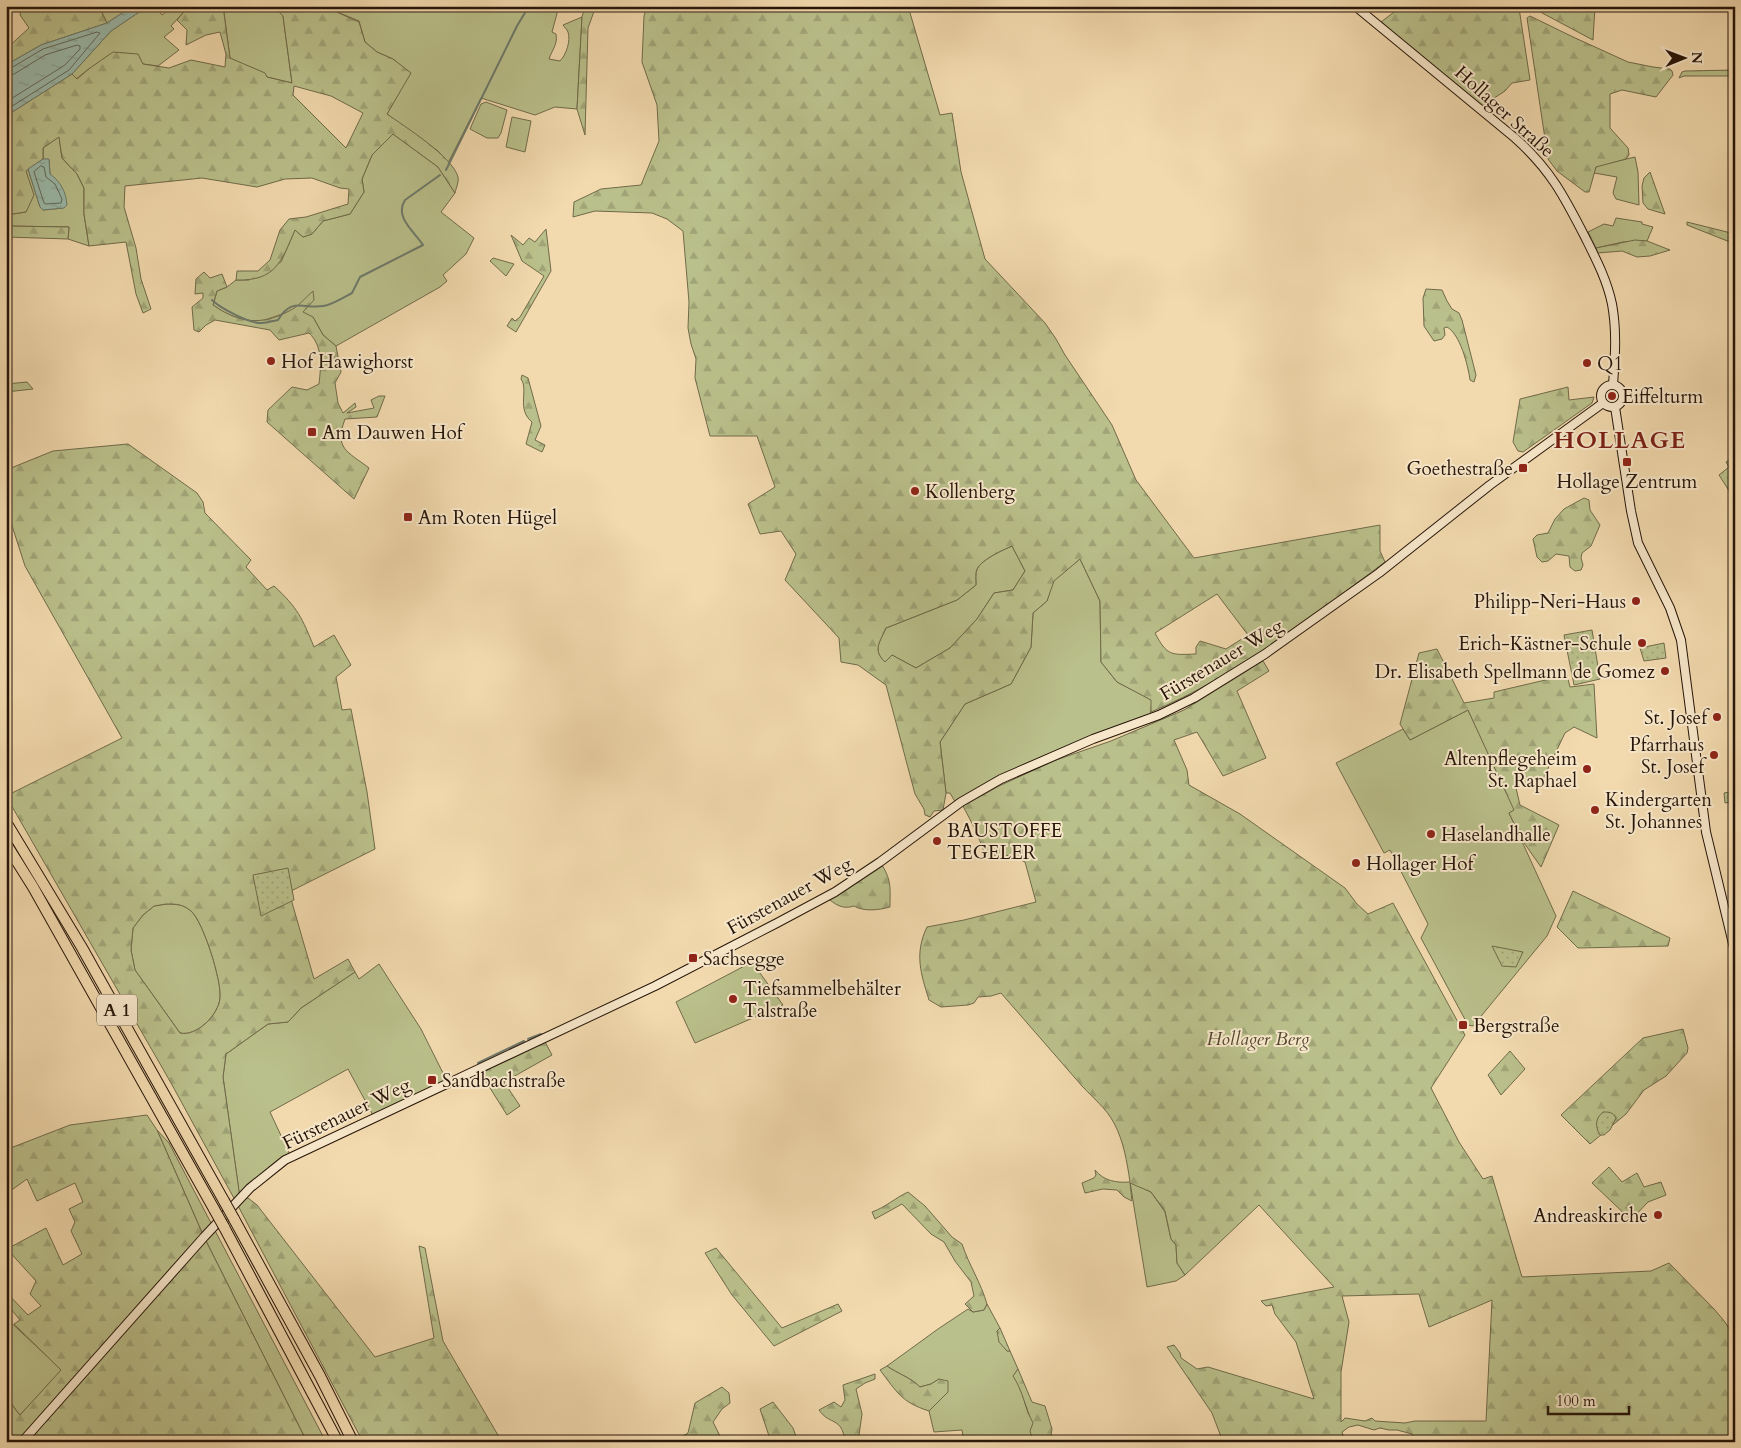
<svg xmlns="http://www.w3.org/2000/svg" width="1741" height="1448" font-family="Cardo,serif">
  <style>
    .green { fill: #bac08b; stroke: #706a4a }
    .forest { fill: url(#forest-firs); stroke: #706a4a; fill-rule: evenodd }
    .park { fill: url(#park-dots); stroke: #706a4a }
    .water { fill: url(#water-ripples); stroke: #6d796b }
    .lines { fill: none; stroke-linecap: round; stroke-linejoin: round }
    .shore { stroke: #61685a; stroke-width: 1 }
    .stream { stroke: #6d796b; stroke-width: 2 }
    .secondary-casing { stroke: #271509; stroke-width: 10 }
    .highway-casing { stroke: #271509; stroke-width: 12 }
    .secondary { stroke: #f7e7ca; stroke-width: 8 }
    .highway { stroke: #f2daae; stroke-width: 10 }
    .highway-bridge-casing { stroke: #271509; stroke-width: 12; stroke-linecap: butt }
    .highway-bridge { stroke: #f2daae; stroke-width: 10 }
    .poi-dot { fill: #8f2418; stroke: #f7e7ca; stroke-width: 2 }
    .labels { text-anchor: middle; stroke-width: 4; stroke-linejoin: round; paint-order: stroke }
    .shield { fill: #f7e7ca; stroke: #655443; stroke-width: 1 }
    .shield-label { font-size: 18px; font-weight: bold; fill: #271509 }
    .street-label { font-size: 19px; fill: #271509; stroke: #f7e7ca }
    .poi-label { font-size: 19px; fill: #271509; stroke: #f7e7ca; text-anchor: start }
    .park-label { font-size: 19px; font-style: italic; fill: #534830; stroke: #f7e7ca }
    .district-label { font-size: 24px; font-weight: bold; letter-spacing: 1px; fill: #7a1f14; stroke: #f7e7ca }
  </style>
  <defs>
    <pattern id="forest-firs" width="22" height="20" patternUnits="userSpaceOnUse" patternTransform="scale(1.25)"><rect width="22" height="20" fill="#bac08b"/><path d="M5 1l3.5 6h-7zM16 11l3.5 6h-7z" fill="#a0a477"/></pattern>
    <pattern id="park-dots" width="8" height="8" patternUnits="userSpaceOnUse" patternTransform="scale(1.25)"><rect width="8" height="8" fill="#bac08b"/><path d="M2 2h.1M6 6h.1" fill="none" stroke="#a0a477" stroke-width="1.8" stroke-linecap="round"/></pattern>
    <pattern id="water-ripples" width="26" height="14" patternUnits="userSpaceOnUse" patternTransform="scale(1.25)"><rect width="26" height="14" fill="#9bbbac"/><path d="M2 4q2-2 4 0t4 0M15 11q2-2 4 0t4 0" fill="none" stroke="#86a093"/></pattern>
  </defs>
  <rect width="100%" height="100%" fill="#f2daae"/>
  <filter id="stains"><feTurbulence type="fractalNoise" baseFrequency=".004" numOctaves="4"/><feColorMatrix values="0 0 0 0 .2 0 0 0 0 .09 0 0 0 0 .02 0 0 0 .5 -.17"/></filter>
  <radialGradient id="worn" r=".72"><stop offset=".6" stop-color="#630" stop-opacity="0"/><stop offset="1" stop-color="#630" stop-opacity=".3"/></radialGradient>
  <g class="green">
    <polygon points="114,6 133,6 107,23 102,13"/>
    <polygon points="148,6 156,6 162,15 170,9 170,6 189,6 171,26 174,29 164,37 179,50 158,66 143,64 90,68 76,79 72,74 111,31"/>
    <polygon points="223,6 273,6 283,16 292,83 267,77 230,58"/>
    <path d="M323,6H559L552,32L556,34C558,44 552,50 549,59L560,61C566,55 571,41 568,32C567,29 564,27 563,25L582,17L577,109L555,107L535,115L481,98L448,163L438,151L387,114L410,73L393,59L377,52L365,42L359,21Z"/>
    <polygon points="486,102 507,110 501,133 498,138 487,138 470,129 481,104"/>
    <polygon points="512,117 531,121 525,152 506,147"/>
    <polygon points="393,134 438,167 455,193 441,212 474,238 466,254 443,275 447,281 440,287 336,346 323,335 313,317 291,311 262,321 246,321 225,313 213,305 217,291 227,287 236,280 249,280 281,262 295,230 303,237 312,234 323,221 350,214 364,192 362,179 372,155"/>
    <polygon points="59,136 62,158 77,174 84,188 84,214 89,246 68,239 69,227 6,226 6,215 26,212 25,171 28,169 40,207 43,210 63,208 50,174 49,160 43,159 43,148"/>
    <polygon points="1635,157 1638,172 1639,205 1616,199 1613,193 1617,177 1594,173 1596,167 1600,165"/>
    <polygon points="1616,218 1642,222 1642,224 1653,227 1647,241 1623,242 1596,248 1588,232 1604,224 1613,226"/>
    <polygon points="27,382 33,389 6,392 6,384"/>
    <path d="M1012,546L1025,571L1013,590L994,593L977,619L950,648L916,668L892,655L885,662C872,650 880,642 886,628L957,600L976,585C976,580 975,573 977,569C982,559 1003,550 1012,546Z"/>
    <polygon points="1080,559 1100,601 1101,662 1117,682 1152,700 1150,718 1021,770 957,805 950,793 946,793 940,742 965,704 1011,684 1031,647 1033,613 1047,601 1053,581"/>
    <polygon points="1468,710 1515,810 1509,813 1556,916 1547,936 1473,1026 1468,1025 1421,938 1428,924 1390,850 1384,853 1336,763 1403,729 1410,740"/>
    <path d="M166,904C176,904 183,904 191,911C203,921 222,981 220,998C219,1014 197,1037 180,1033L135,970L131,950L133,928L143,915L154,906Z"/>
    <polygon points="752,962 783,1005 695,1043 676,1002"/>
    <polygon points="379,964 421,1029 448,1083 374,1117 348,1069 270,1112 291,1157 240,1199 223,1077 226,1054 268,1024 288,1022 301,1008 355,972 359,979"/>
    <polygon points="157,1130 169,1143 326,1442 307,1442 204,1237"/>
    <polygon points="1130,1182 1151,1192 1165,1212 1171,1239 1176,1245 1177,1263 1185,1275 1176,1281 1147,1287"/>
    <path d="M987,1304L1000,1328L997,1331L1007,1351H1010L1018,1369L1014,1376L1020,1387L1028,1413L1034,1423L1033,1441L1036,1442H964L962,1430L934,1432L929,1411L937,1402L939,1379L931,1384L920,1387C910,1377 898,1374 887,1366L938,1329L968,1309L973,1312L984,1310Z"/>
    <path d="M6,1318L62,1370L20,1415C15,1409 7,1399 6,1391C4,1377 4,1345 10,1333L6,1329Z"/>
  </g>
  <g class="forest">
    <polygon points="22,6 114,6 102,13 107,23 41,45 6,65 6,49 29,28 20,15"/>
    <path d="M189,6H197L201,12L208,6H223L230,58L265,73L267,77L292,83L283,16L273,6H323L359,22L365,42L377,52L393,59L411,73L387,114C404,126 453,157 458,177C459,182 456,188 455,193L438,167L393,134L372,155L362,179L364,192L350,214L323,221L312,234L303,237L295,230C281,262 276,281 236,280L237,271H258L270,260L280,230L289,219L306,217L348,204L349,189L340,188L312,178L285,179L257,187L202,178L125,186L124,207L136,248L141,279L151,309L143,313L136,294L126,242L89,246L84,214V188L77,174L62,158L59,137L43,148V159L26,171L34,195L26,212L6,215V116L72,74L77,79L90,68L113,52L138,54L143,64L169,68L191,60L225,67L226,54L220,32L206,35L186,45L187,30L177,20ZM294,86L331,96L363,113L346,148L293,95Z"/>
    <polygon points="585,6 596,6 588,28 585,135 577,109 582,17"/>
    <path d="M647,6H908L940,115L952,113L961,172L985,259L1045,323L1056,339L1065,355L1112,425L1136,480L1194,558L1380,525V551L1385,562C1311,617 1237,676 1151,712V700L1117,682L1101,662L1100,601L1080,559L1054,581L1047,601L1033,613L1031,647L1011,684L965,704L940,742L946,793L943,810L934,811L930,817L925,815L924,809L915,794L886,685L858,665L841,662L839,638L785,580L796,554L781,531L760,534L748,504L775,487L757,436H710L695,378L696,359L691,344L688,328L689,302L683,231L667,219L652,213L595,211L573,217L574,202L601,189L641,185L659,141L657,105L642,62L644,16ZM1012,546L1025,571L1013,590L994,593L977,619L950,648L916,668L892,655L885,662C872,650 880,642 886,628L957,600L976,585C976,580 975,573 977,569C982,559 1003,550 1012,546ZM1217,594L1248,635L1226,649L1200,641L1196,647V654C1171,655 1167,656 1155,633Z"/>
    <polygon points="1402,6 1515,6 1519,8 1530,80 1512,83 1505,91 1482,106 1381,22"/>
    <polygon points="1529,6 1595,6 1593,40"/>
    <polygon points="1530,16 1573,37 1628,62 1653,67 1670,69 1672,71 1673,75 1656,97 1622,90 1610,94 1610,128 1628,148 1629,155 1626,159 1596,167 1589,192 1585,192 1557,171 1548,159 1527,18"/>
    <polygon points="1735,70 1735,76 1684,76 1679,78 1682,72 1685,71"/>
    <polygon points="1650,172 1665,214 1648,209 1643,203 1642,186 1644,178"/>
    <polygon points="1687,222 1735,234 1735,244 1687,225"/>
    <polygon points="6,226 69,227 68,239 6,237"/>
    <polygon points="546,229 551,271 516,332 507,326 512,318 515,321 520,317 544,276 522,261 511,235 523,245 529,238 535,242"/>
    <polygon points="1635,240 1647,241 1670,250 1650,256 1637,257 1622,251 1598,253 1596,248"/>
    <polygon points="493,258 514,264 506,276 490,261"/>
    <path d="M204,272L210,278L222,274L227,287L217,291L213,305C239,323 261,326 289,311C298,307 306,297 313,291L314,300L303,312L313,317L323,335L336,346L341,372L335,383L338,403L343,413L355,403L356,407L347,413L374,408L371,400L379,396H385L377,417L345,419C334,449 347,451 369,468L354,499L267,422L268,410L292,387L307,390L319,384C321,366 323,346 309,333L279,340L270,330L215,320L206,325L199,332L194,330L192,307L203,298V293L195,294L196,279Z"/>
    <path d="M1426,289L1442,290L1447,301L1452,309L1459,313L1462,320L1476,375L1474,382L1470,380C1468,365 1460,334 1447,327L1444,328L1445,335L1442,339L1434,341L1424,326L1423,298Z"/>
    <path d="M522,375L528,378L541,426L535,440L545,445L542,452L526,444L532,422C516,409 529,390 521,379Z"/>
    <polygon points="1568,387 1569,400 1594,397 1592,403 1523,452 1518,451 1513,442 1520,399"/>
    <path d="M128,444L197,493L203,502L205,513L251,560L246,567L267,590L274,586C298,608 302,618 314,647L334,635L351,665L336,677L342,710L351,709L367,792L375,849L289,892L314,979L348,959L355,972L301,1008L288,1022L268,1024L226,1054L223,1077L240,1198H248L257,1205L375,1357L434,1338L419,1246L425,1248L443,1341L502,1442H363L236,1202L171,1083L6,796L122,738L25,566L6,507V474L11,468L53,451ZM166,904C176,904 183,904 191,911C203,921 222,981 220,998C219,1014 197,1037 180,1033L135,970L131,950L133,928L143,915L154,906Z"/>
    <polygon points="1584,498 1589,500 1590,510 1600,525 1591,546 1582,553 1581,558 1583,565 1581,570 1575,571 1570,567 1569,556 1556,554 1548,561 1542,562 1537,557 1533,539 1537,535 1548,533 1555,519 1564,509"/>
    <polygon points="1437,649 1464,703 1494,698 1494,692 1567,675 1570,687 1594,684 1597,738 1574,727 1565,733 1543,779 1532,784 1516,788 1520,805 1559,825 1541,867 1522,840 1509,813 1514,810 1468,710 1410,740 1400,724 1419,653"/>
    <path d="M1263,661L1269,671L1237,691L1266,758L1223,776L1197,732L1174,740L1187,770L1189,785L1240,814L1345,888L1357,904L1368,914L1393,903L1465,1035L1431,1088L1459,1142L1483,1179L1492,1176L1522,1277L1651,1271L1669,1263L1714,1309L1725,1322L1735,1339V1442H1415L1412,1434L1397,1430H1389L1380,1428L1374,1430L1358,1425L1349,1427L1342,1432L1345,1442H1223L1212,1413L1167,1347L1174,1345L1180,1353L1181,1358L1197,1369L1208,1367L1314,1399L1296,1342L1275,1314L1272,1305L1266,1306L1261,1301L1334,1287L1259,1205L1185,1275L1177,1263L1176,1245L1171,1239L1165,1211L1151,1192L1130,1183L1132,1201L1124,1197L1117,1190L1103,1189L1085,1193L1082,1183L1094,1178L1096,1175L1095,1170C1104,1181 1116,1183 1130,1182C1127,1162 1124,1142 1114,1123C1106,1108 1093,1098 1082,1086C1055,1055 1028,1024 1001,993L991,996L978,997L974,1003L968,1005L941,1007L929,1000C921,974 914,954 927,927L964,920L1036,902L1025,862L1015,857L1005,855L991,856L984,851L975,829L963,806L999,786L1056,760L1111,741L1184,710ZM1419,1294L1429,1327L1492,1300L1486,1421H1415L1405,1423L1375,1421L1372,1418L1365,1421L1345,1418L1341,1422V1372L1349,1322L1342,1296Z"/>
    <path d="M880,862C892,880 890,887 890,907C879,910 864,912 854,906C842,910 835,904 826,897Z"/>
    <polygon points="1573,891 1670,938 1668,946 1578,948 1557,927"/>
    <polygon points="1683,1029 1688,1048 1687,1053 1666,1076 1644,1090 1626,1114 1590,1144 1561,1115 1643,1038"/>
    <polygon points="543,1038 552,1055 504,1082 520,1106 507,1115 478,1069"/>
    <polygon points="1510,1051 1525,1069 1501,1095 1488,1075"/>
    <polygon points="147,1115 157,1130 204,1237 307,1442 6,1442 6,1394 15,1409 20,1415 61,1370 14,1324 20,1320 6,1303 6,1292 28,1315 41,1306 30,1294 36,1281 7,1249 46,1228 63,1265 82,1254 71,1231 75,1222 69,1209 83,1202 75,1183 37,1201 27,1179 6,1194 6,1145 8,1149 70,1125"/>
    <polygon points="1609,1167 1622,1182 1637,1173 1644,1187 1661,1182 1666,1195 1648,1202 1631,1220 1592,1183"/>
    <path d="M908,1192L925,1206L952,1237L962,1244C969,1265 981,1283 987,1304L984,1310L973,1312L965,1304L974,1296L971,1282L955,1261L944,1242L931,1234L902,1204L875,1219L872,1212C886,1207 895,1198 908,1192Z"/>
    <polygon points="716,1248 782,1328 838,1304 842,1311 774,1346 732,1295 705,1253"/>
    <polygon points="1000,1328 1010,1351 1007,1351 999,1342 997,1331"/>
    <path d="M887,1366C898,1374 910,1377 920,1387L931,1384L939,1379L948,1381V1392L929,1411C901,1402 897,1392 880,1370Z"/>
    <path d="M1018,1369L1032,1402L1045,1406L1052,1429L1050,1442L1033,1441L1030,1431L1033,1423C1025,1408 1023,1391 1013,1376Z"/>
    <path d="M875,1374V1379L865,1383L856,1389L862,1414L858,1442H845C842,1416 830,1426 819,1410L834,1402L841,1407L845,1400L843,1385Z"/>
    <polygon points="722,1387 729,1393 730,1403 722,1409 713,1422 723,1442 673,1442 688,1433 695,1403"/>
    <polygon points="773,1402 793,1428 798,1442 771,1442 760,1409"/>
  </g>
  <g class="park">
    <polygon points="1735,456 1735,495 1733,497 1719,475 1729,467 1726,462"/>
    <polygon points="1592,630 1600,679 1574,685 1564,635"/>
    <polygon points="1664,643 1666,658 1644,661 1640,648"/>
    <polygon points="1735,791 1735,801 1725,803 1724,793"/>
    <polygon points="288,868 294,900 261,916 253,875"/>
    <polygon points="1492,946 1523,952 1516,967 1502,966"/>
    <path d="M1603,1112C1609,1112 1613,1112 1616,1118L1610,1130L1604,1135H1600C1595,1126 1595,1119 1603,1112Z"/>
  </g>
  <g class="water">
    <polygon points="133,6 148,6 111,31 72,74 6,116 6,65 41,45 107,23"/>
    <path d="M43,159H49L50,174C61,182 66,192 67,205L64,208L43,210L40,207L28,169Z"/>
  </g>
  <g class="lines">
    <g class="shore">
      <polyline points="6,69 11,68 43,49 97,32 100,33 69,70 6,110"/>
      <polyline points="6,75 14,74 45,55 77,45 80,46 80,49 65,65 6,102"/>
      <polygon points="41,166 44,167 46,177 55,184 62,199 61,203 46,204 44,203 34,172"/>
    </g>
    <g class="stream">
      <polyline points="446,170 517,26 529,6"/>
      <path d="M212,300C220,308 250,324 262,323C267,323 273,321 278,320C292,297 302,309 323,306C332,305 344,297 352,293L360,277L423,245C414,231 394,217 405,200L440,175"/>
      <polyline points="528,1039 541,1034"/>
      <polyline points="478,1063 524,1041"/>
    </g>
    <g class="secondary-casing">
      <g id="secondary">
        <path d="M1355,6L1515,138C1550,169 1564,196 1585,237C1596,259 1607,280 1612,304C1617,331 1615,358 1613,385"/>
        <circle cx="1612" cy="396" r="11"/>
        <polyline points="1615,407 1631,511 1638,543 1670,608 1681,640 1706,832 1735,952"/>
        <polyline points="22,1442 204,1237 250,1188 285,1160 655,986 777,923 835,892 880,862 961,802 1001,779 1093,739 1159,715 1194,698 1265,654 1379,573 1490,485 1603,403"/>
      </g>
    </g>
    <g class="highway-casing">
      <g id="highway">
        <polyline points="6,822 81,946 224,1201"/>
        <polyline points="6,844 33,887 214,1209"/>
        <polyline points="234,1219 320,1376 353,1442"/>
        <polyline points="224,1227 338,1442"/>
      </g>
    </g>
    <use href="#secondary" class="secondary"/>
    <use href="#highway" class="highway"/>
    <g class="highway-bridge-casing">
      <g id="highway-bridge">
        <polyline points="224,1201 234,1219"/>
        <polyline points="214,1209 224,1227"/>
      </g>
    </g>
    <use href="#highway-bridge" class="highway-bridge"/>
  </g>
  <g class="poi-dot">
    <circle cx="271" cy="361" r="5"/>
    <circle cx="1587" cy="363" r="5"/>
    <circle cx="1612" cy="396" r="5"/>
    <rect x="307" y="427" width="10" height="10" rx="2.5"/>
    <rect x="1622" y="457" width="10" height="10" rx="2.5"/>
    <rect x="1518" y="463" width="10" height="10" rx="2.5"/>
    <circle cx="915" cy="491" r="5"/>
    <rect x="403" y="512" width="10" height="10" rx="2.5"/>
    <circle cx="1636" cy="601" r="5"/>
    <circle cx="1642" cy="643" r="5"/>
    <circle cx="1665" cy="671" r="5"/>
    <circle cx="1717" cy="717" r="5"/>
    <circle cx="1714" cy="755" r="5"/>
    <circle cx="1587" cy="769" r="5"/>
    <circle cx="1595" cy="810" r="5"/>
    <circle cx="1431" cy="834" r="5"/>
    <circle cx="937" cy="841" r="5"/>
    <circle cx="1356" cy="863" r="5"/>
    <rect x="688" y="953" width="10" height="10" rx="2.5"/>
    <circle cx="733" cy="999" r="5"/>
    <rect x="1458" y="1020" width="10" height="10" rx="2.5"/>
    <rect x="427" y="1075" width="10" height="10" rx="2.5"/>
    <circle cx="1658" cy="1215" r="5"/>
  </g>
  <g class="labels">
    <rect class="shield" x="97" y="994.5" width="40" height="31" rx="4"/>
    <g class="shield-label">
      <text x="117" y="1016">A 1</text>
    </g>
    <g class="street-label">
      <text transform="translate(1505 111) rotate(42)" y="7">Hollager Straße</text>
      <text transform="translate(1221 659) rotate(-31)" y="7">Fürstenauer Weg</text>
      <text transform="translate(789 895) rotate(-29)" y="7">Fürstenauer Weg</text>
      <text transform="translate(346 1113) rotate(-26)" y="7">Fürstenauer Weg</text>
    </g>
    <g class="poi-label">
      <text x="281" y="368">Hof Hawighorst</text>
      <text x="1597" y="370">Q1</text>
      <text x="1622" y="403">Eiffelturm</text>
      <text x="322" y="439">Am Dauwen Hof</text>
      <text x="1513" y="475" text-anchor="end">Goethestraße</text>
      <text x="1627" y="488" text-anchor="middle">Hollage Zentrum</text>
      <text x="925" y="498">Kollenberg</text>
      <text x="418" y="524">Am Roten Hügel</text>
      <text x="1626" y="608" text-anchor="end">Philipp-Neri-Haus</text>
      <text x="1632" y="650" text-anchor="end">Erich-Kästner-Schule</text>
      <text x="1655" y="678" text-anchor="end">Dr. Elisabeth Spellmann de Gomez</text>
      <text x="1707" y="724" text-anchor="end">St. Josef</text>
      <text x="1704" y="751" text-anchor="end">Pfarrhaus<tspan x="1704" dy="22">St. Josef</tspan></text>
      <text x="1577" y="765" text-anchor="end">Altenpflegeheim<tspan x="1577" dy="22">St. Raphael</tspan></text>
      <text x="1605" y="806">Kindergarten<tspan x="1605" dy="22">St. Johannes</tspan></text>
      <text x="947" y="837">BAUSTOFFE<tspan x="947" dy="22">TEGELER</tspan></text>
      <text x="1441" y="841">Haselandhalle</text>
      <text x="1366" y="870">Hollager Hof</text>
      <text x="703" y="965">Sachsegge</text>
      <text x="743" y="995">Tiefsammelbehälter<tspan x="743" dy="22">Talstraße</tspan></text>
      <text x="1473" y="1032">Bergstraße</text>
      <text x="442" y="1087">Sandbachstraße</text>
      <text x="1648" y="1222" text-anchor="end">Andreaskirche</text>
    </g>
    <g class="park-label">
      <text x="1258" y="1045">Hollager Berg</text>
    </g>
    <g class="district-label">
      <text x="1620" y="448">HOLLAGE</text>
    </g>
  </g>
  <rect width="1741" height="1448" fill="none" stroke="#f2daae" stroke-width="25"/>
  <rect x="8" y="8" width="1726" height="1433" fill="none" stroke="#271509" stroke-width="2.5"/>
  <rect x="12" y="12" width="1716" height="1423" fill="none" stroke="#271509"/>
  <g transform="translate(1684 58) rotate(89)" stroke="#f7e7ca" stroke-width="4" paint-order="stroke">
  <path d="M0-4L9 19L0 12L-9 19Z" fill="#271509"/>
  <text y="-8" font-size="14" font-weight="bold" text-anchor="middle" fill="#271509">N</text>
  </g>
  <path d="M1548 1406v8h81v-8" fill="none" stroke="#271509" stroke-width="2.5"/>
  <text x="1556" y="1406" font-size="15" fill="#271509" stroke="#f7e7ca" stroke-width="4" paint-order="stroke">100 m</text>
  <rect width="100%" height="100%" filter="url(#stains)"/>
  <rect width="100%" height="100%" fill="url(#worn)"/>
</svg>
